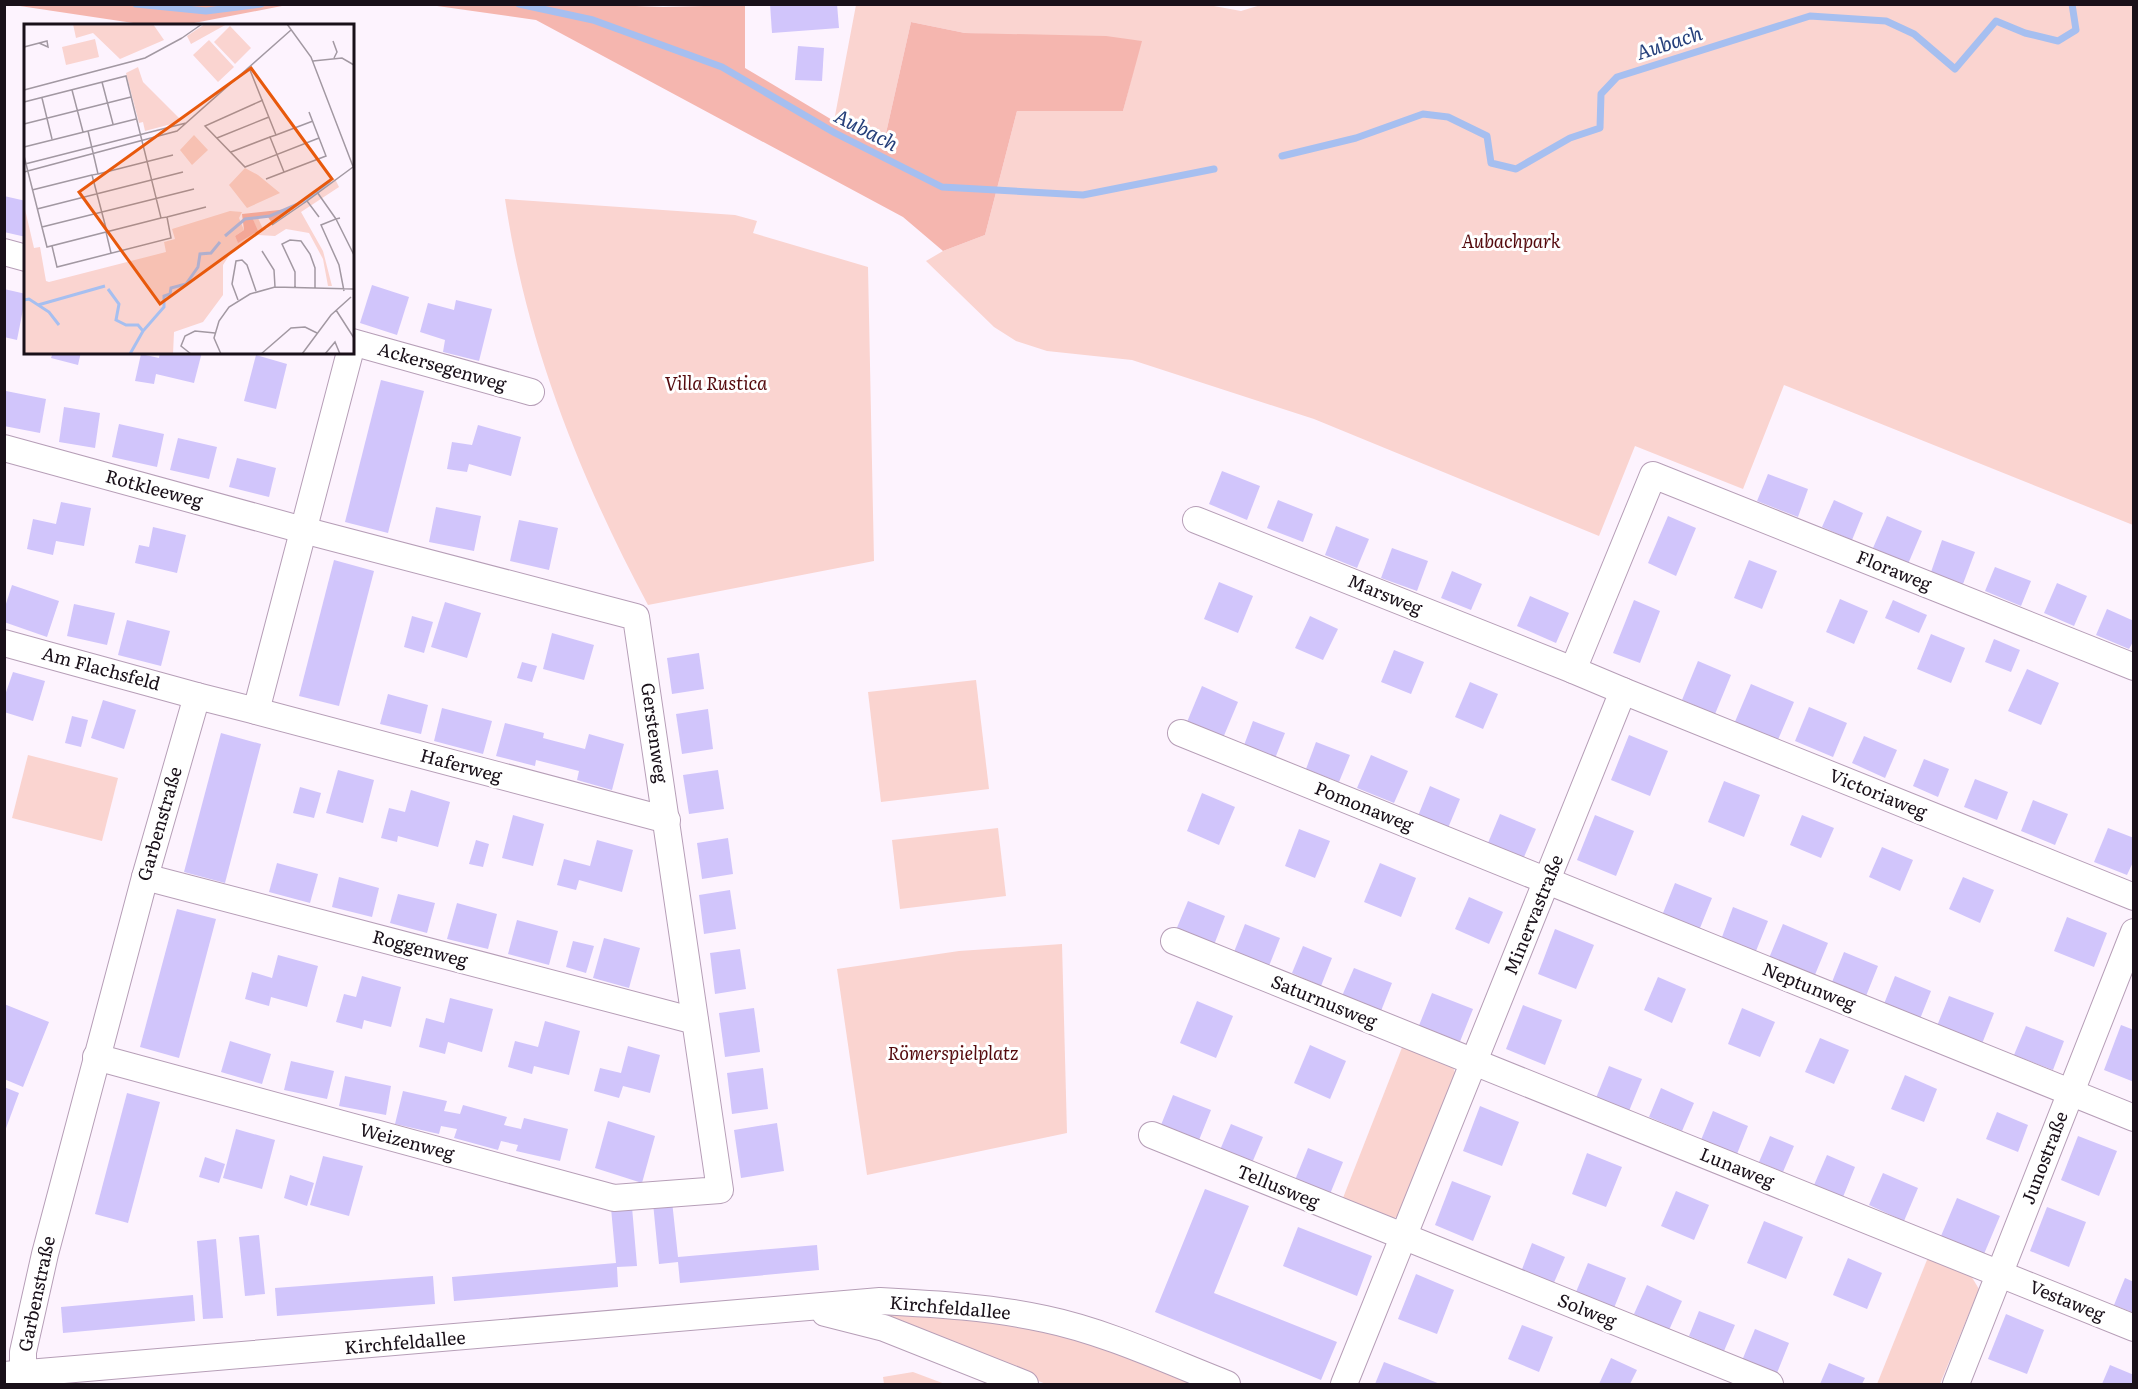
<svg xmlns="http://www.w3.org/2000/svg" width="2138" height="1389" font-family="Literata,serif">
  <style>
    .green { fill: #fad4d0 }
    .forest { fill: #f5b6af }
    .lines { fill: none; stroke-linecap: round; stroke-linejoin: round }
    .stream { stroke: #a6bff0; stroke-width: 7 }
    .building { fill: #d1c5fb }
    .street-casing { stroke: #b69eb7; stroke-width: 28 }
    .street { stroke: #fff; stroke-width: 26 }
    .labels { text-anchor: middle; stroke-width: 6; stroke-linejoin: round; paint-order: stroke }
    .park-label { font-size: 18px; font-style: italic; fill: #540a0d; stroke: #fff }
    .street-label { font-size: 18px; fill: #191019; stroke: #fff }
    .water-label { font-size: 20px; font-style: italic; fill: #26407b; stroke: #fff }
    .inset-river { fill: none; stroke: #a6bff0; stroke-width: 3 }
    .inset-road { fill: none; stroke: #a298a2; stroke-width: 1.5 }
    .view { fill: #e8590c; fill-opacity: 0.15; stroke: #e8590c; stroke-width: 3 }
    .inset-edge { fill: none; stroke: #191019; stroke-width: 3 }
  </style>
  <rect width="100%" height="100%" fill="#fdf3fe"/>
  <g class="green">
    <polygon points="1203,4 1241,11 1264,4 2133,5 2133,525 1784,385 1743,489 1635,446 1599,536 1314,419 1132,360 1047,351 1016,341 994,327 926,261 943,251 985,235 1017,111 1123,111 1141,41 965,33 911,22 884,142 834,121 856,5"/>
    <path d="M505,199L735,215L757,221L753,233L868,267L874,561L648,605C580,478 526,342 505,199Z"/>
    <polygon points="976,680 989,789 881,802 868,692"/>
    <polygon points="28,755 118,778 102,841 12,818"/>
    <polygon points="998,828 1006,896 900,909 892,840"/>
    <polygon points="1062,944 1067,1133 867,1175 837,969 959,951"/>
    <polygon points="1403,1045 1452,1064 1457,1078 1400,1215 1389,1221 1341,1203"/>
    <polygon points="1929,1255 1968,1271 1979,1289 1940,1384 1877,1384"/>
    <polygon points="888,1310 982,1316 1086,1341 1197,1384 1046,1384 891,1322"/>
    <polygon points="913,1372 945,1384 884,1384 883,1377"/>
  </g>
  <g class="forest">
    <polygon points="580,4 663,7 745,5 745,68 834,121 884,142 911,22 965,33 1106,36 1142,41 1123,111 1017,111 985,235 943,251 903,217 536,20 430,5"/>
    <polygon points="13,5 287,5 189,24 140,24"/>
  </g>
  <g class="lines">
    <g class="stream">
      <polyline points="136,4 206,11 261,4"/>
      <polyline points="519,4 593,20 722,67 835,133 942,187 1083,195 1214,169"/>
      <polyline points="1282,156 1356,138 1423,114 1448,117 1487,136 1491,163 1516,169 1570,138 1600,128 1601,94 1617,77 1810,16 1886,21 1914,34 1955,69 1996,21 2025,33 2058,41 2076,30 2072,4"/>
    </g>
  </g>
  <g class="building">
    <polygon points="770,4 837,4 839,28 772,33"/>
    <polygon points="798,46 824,48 822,81 795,80"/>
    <polygon points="4,196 26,201 26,237 4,232"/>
    <polygon points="372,285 409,297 397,335 360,323"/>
    <polygon points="4,289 26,294 17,340 4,337"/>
    <polygon points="456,300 492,309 479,361 443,352 445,340 420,332 428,303 454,310"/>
    <polygon points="53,352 81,352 78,365 51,358"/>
    <polygon points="160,352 202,352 194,383 156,374 154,384 135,381 141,354 159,358"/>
    <polygon points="256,355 287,364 276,409 244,401"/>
    <polygon points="381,380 424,391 388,533 345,522"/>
    <polygon points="6,391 46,399 40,433 4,426"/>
    <polygon points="64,407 100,413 95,448 59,442"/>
    <polygon points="119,424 164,434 157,467 112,457"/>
    <polygon points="478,425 521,437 511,476 469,464 467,472 447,469 452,442 472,445"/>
    <polygon points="178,438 217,447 209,479 170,470"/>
    <polygon points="237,458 276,468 269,497 229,487"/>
    <polygon points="1222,471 1260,486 1247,520 1209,504"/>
    <polygon points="1768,474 1808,489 1798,517 1757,501"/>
    <polygon points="1278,500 1313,514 1303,542 1267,528"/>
    <polygon points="1834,500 1863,513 1852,540 1822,527"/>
    <polygon points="61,502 91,508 84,546 56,541 53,555 27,549 33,519 56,524"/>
    <polygon points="436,507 481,516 474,551 429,542"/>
    <polygon points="1668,516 1696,528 1676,576 1648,563"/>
    <polygon points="1887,516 1922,531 1908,564 1873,548"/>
    <polygon points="519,520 558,528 549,570 510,561"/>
    <polygon points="1336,526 1369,539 1357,568 1325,555"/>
    <polygon points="153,527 186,535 177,573 135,563 139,545 149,547"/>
    <polygon points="1942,540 1975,552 1963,584 1931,572"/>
    <polygon points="1392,548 1428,561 1417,591 1381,578"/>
    <polygon points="334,560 374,571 339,706 299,696"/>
    <polygon points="1749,560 1777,571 1762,609 1734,598"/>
    <polygon points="1995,567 2031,581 2021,606 1985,591"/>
    <polygon points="1452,571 1482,584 1471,610 1441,598"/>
    <polygon points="1219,582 1253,596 1238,633 1204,619"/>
    <polygon points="2057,583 2087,596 2074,626 2044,613"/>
    <polygon points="12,585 59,601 47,637 4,622 4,610"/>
    <polygon points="1530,596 1569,613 1556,643 1517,626"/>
    <polygon points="1840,599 1868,611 1854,644 1826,632"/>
    <polygon points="1634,600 1660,611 1640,663 1613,653"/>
    <polygon points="1893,600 1927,615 1919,633 1885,618"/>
    <polygon points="445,602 481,613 467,658 431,647"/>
    <polygon points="74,604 115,613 107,645 67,636"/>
    <polygon points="2107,609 2134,621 2134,640 2129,649 2096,635"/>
    <polygon points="412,616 433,622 424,653 404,647"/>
    <polygon points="1310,616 1338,629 1323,660 1295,648"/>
    <polygon points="127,620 170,631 161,666 118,655"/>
    <polygon points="552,633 594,645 584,680 543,669"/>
    <polygon points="1931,634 1965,648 1951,683 1917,669"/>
    <polygon points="1994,639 2020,650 2011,672 1985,662"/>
    <polygon points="1394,650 1424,662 1411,694 1381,682"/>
    <polygon points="699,653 704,689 672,694 667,658"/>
    <polygon points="1698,661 1731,675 1715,714 1682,700"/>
    <polygon points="522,662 537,666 532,682 517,678"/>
    <polygon points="2027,669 2059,683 2041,725 2008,711"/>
    <polygon points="13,672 45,681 33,721 4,712 4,698"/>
    <polygon points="1470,682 1498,694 1483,729 1455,717"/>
    <polygon points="1751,684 1794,702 1777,742 1734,724"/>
    <polygon points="1202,686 1238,702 1223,738 1187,722"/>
    <polygon points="388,694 428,705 421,734 380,724"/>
    <polygon points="103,700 136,710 124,749 91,738"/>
    <polygon points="1809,707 1847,723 1833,757 1795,741"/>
    <polygon points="442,708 492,721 483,754 434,741"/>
    <polygon points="708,709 713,749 682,754 676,714"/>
    <polygon points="72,716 88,720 81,747 65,743"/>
    <polygon points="1253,721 1285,733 1274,761 1243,748"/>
    <polygon points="505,723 544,733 543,738 585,749 589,734 624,744 612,790 577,780 579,771 536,760 535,766 496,756"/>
    <polygon points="221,733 261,744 225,883 184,872"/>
    <polygon points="1629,735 1668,751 1650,796 1611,780"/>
    <polygon points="1864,736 1897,750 1885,778 1852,763"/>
    <polygon points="1316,742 1350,755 1339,782 1306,769"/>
    <polygon points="1371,755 1408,771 1394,803 1357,788"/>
    <polygon points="1924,759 1949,769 1938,797 1913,786"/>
    <polygon points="338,770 374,780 363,823 326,813"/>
    <polygon points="718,770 724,809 689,814 683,775"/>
    <polygon points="1975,779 2008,792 1997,820 1964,807"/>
    <polygon points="1724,781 1760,795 1744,837 1708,822"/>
    <polygon points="1430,786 1460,799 1448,828 1418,816"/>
    <polygon points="300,787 321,793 314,818 293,813"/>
    <polygon points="411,790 450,802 438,847 398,836 397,842 381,838 389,808 405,812"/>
    <polygon points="1202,793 1235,807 1219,845 1187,831"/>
    <polygon points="2033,800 2068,814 2055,845 2021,831"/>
    <polygon points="1500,814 1536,829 1524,857 1488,843"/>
    <polygon points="513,815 544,824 533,866 502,858"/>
    <polygon points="1595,815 1634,831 1616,876 1577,860"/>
    <polygon points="1802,815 1834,828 1821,858 1790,845"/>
    <polygon points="2108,828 2134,838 2134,860 2127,875 2094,862"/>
    <polygon points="1299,829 1330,841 1315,878 1285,866"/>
    <polygon points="728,838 733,874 702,879 697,843"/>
    <polygon points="476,840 489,844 483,867 469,864"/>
    <polygon points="597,840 633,850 622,892 579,880 576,890 557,885 564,859 590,866"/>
    <polygon points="1882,847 1913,860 1900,891 1869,877"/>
    <polygon points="277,863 318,874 310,903 269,892"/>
    <polygon points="1380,863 1416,878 1401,917 1364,902"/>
    <polygon points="339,877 379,888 372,917 332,907"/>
    <polygon points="1963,877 1994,890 1980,923 1949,909"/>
    <polygon points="1675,883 1712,898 1698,933 1661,918"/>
    <polygon points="730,890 736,929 704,934 699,895"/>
    <polygon points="398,894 435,903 427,933 390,923"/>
    <polygon points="1469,897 1503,912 1489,944 1455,929"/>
    <polygon points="1188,901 1225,916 1214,945 1176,930"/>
    <polygon points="457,903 497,914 488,949 447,939"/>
    <polygon points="1733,907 1768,921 1756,951 1722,937"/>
    <polygon points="177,909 216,919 179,1058 140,1047"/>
    <polygon points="2067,917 2107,933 2094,967 2054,951"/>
    <polygon points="517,920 558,931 549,965 508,954"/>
    <polygon points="1245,924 1280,938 1269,966 1234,952"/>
    <polygon points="1783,924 1828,943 1812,982 1767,963"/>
    <polygon points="1555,929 1594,945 1576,989 1538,974"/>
    <polygon points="604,938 640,948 629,988 593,978"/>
    <polygon points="573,941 594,946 586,973 566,967"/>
    <polygon points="1303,946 1332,958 1321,986 1292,973"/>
    <polygon points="740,949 746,989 715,994 710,953"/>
    <polygon points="1844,952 1878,966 1864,1001 1830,987"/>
    <polygon points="278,955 318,966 307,1007 271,997 269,1006 245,999 252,972 272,978"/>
    <polygon points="1354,968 1392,983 1381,1011 1342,996"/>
    <polygon points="362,976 401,987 391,1027 364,1020 362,1029 336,1022 344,994 356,997"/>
    <polygon points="1895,976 1931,991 1918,1024 1882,1009"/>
    <polygon points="1658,977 1686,989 1672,1023 1644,1010"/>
    <polygon points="1432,993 1473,1009 1459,1044 1418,1028"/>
    <polygon points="1949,996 1994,1013 1980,1049 1935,1031"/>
    <polygon points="450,998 493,1009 482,1052 448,1042 445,1054 419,1047 426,1018 444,1023"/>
    <polygon points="1197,1001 1233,1016 1216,1058 1180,1043"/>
    <polygon points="4,1004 49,1022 23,1087 4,1079"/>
    <polygon points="1523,1005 1562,1020 1545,1065 1506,1049"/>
    <polygon points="754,1008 760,1052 725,1057 719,1013"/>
    <polygon points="1742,1008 1775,1022 1760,1057 1728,1044"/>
    <polygon points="545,1021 580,1031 569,1075 534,1066 532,1074 508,1067 515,1041 538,1047"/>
    <polygon points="2121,1025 2134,1030 2134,1082 2104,1070"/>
    <polygon points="2026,1026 2064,1041 2053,1070 2014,1055"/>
    <polygon points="1820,1038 1849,1050 1834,1084 1805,1072"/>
    <polygon points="230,1041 271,1054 262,1084 221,1072"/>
    <polygon points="1310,1045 1346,1061 1330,1099 1294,1083"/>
    <polygon points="628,1046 660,1055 650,1093 623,1086 619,1098 594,1091 600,1068 621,1073"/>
    <polygon points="291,1061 334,1071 327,1099 284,1090"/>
    <polygon points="1609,1066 1642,1079 1629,1111 1596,1098"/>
    <polygon points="763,1068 768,1109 732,1114 727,1073"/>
    <polygon points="1905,1075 1937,1089 1924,1122 1891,1109"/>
    <polygon points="345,1076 391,1086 386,1115 339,1106"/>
    <polygon points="4,1087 19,1093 5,1131 4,1130"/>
    <polygon points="1661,1088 1694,1103 1682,1131 1649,1117"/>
    <polygon points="403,1091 447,1101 444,1111 460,1114 463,1105 507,1117 504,1125 521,1129 524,1118 568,1129 560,1161 516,1151 518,1145 501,1141 498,1150 454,1138 457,1129 441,1126 439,1134 395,1124"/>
    <polygon points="127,1093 160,1102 128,1223 95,1214"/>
    <polygon points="1173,1095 1211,1110 1199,1140 1161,1125"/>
    <polygon points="1480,1106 1519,1122 1502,1166 1463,1151"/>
    <polygon points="1713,1111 1748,1126 1737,1154 1701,1140"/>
    <polygon points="1997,1112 2028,1125 2018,1152 1986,1139"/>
    <polygon points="608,1121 655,1136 642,1183 595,1168"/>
    <polygon points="777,1123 784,1171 741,1178 734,1130"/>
    <polygon points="1231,1124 1263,1137 1252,1163 1220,1150"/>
    <polygon points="236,1129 275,1140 262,1189 223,1178"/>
    <polygon points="1770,1136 1794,1146 1783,1172 1759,1162"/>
    <polygon points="2078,1136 2117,1151 2099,1196 2061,1180"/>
    <polygon points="1308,1148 1343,1162 1330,1194 1295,1180"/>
    <polygon points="1587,1153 1622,1167 1606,1207 1572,1194"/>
    <polygon points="1827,1155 1855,1167 1843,1197 1814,1185"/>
    <polygon points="323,1156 363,1166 349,1216 310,1205"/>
    <polygon points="205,1157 225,1164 219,1183 199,1177"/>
    <polygon points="1883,1173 1918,1188 1904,1221 1869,1205"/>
    <polygon points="290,1175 314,1183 307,1206 284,1198"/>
    <polygon points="1452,1181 1491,1196 1473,1241 1435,1225"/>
    <polygon points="1205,1189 1249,1206 1214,1293 1337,1342 1321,1380 1155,1312"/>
    <polygon points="1676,1191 1709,1205 1694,1240 1661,1226"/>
    <polygon points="1957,1198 2000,1216 1984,1254 1941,1236"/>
    <polygon points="672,1201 678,1257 817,1245 819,1270 680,1283 678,1262 659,1264 653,1203"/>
    <polygon points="632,1207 637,1266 617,1267 618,1287 454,1301 452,1277 616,1263 611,1208"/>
    <polygon points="2047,1207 2086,1222 2069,1267 2030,1251"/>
    <polygon points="1764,1221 1803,1237 1786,1279 1747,1263"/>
    <polygon points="1298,1227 1372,1256 1357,1296 1283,1266"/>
    <polygon points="259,1235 265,1294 245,1296 239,1237"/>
    <polygon points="216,1239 223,1318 203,1319 197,1241"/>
    <polygon points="1532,1243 1565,1257 1553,1285 1521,1272"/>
    <polygon points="1848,1258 1882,1273 1867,1309 1833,1295"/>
    <polygon points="1588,1263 1626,1278 1614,1308 1576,1292"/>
    <polygon points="1416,1274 1454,1290 1437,1334 1398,1319"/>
    <polygon points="433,1276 435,1304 277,1316 275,1288"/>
    <polygon points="2125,1278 2134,1282 2134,1313 2114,1305"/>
    <polygon points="1647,1285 1682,1301 1669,1330 1634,1314"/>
    <polygon points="193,1295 195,1321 63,1333 61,1307"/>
    <polygon points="1699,1311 1735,1325 1724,1351 1689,1336"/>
    <polygon points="2006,1314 2044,1330 2027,1374 1988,1359"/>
    <polygon points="1522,1325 1553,1337 1539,1372 1508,1359"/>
    <polygon points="1755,1329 1789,1343 1775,1378 1741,1363"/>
    <polygon points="1611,1358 1637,1370 1630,1384 1599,1384"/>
    <polygon points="1384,1362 1410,1372 1440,1384 1375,1384"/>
    <polygon points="1829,1363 1865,1378 1862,1384 1820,1384"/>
    <polygon points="2110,1365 2134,1375 2133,1384 2102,1384"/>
  </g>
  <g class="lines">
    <g class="street-casing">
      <g id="street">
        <polyline points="4,252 26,258"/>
        <polyline points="352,342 531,392"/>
        <polyline points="4,448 303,530 636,617 720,1190 614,1198 96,1057"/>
        <polyline points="1196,520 1573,670"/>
        <polyline points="4,643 197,696"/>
        <polyline points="1623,691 2134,897"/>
        <polyline points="256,711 667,820"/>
        <polyline points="1181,733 2134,1118"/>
        <polyline points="145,877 695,1021"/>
        <polyline points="1174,941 2134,1328"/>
        <polyline points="1152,1135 1770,1384"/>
        <polyline points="825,1313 884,1328 1025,1384"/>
        <polyline points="23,1373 23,1352 45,1254 145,877 197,696 256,711 350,352"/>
        <path d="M4,1375L880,1301C936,1304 990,1307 1045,1319C1107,1332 1168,1361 1227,1384"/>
        <polyline points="1344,1384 1623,691 1573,670 1653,475 2134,667"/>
        <polyline points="1956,1384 2134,932"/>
      </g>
    </g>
    <use href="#street" class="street"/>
  </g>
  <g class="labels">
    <g class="park-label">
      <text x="1511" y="248">Aubachpark</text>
      <text x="716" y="390">Villa Rustica</text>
      <text x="953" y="1060">Römerspielplatz</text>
    </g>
    <g class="street-label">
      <text transform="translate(442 367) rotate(16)" y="6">Ackersegenweg</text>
      <text transform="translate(154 489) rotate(15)" y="6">Rotkleeweg</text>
      <text transform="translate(1894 571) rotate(22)" y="6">Floraweg</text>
      <text transform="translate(1385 595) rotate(22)" y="6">Marsweg</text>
      <text transform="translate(101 669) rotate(15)" y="6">Am Flachsfeld</text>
      <text transform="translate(654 733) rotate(82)" y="6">Gerstenweg</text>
      <text transform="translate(461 766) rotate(15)" y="6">Haferweg</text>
      <text transform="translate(1878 794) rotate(22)" y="6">Victoriaweg</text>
      <text transform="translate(1364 807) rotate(22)" y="6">Pomonaweg</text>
      <text transform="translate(160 824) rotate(-74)" y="6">Garbenstraße</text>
      <text transform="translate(1534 915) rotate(-68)" y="6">Minervastraße</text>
      <text transform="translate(420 949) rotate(15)" y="6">Roggenweg</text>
      <text transform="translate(1809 987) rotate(22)" y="6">Neptunweg</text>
      <text transform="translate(1324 1002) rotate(22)" y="6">Saturnusweg</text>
      <text transform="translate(407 1142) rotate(15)" y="6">Weizenweg</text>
      <text transform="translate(2045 1158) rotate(-69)" y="6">Junostraße</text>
      <text transform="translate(1737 1168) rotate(22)" y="6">Lunaweg</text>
      <text transform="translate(1278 1187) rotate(22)" y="6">Tellusweg</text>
      <text transform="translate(37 1294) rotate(-78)" y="6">Garbenstraße</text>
      <text transform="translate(2067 1301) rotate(22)" y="6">Vestaweg</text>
      <text transform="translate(950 1308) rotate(5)" y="6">Kirchfeldallee</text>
      <text transform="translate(1587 1311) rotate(22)" y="6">Solweg</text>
      <text transform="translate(405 1343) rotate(-5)" y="6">Kirchfeldallee</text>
    </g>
    <g class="water-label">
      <text transform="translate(1669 43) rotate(-18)" y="7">Aubach</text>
      <text transform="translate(866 130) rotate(27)" y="7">Aubach</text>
    </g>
  </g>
  <g transform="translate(24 24)">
    <rect width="330" height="330" fill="#fdf3fe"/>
    <path d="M49,0H129L140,16L96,35L69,9L52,14ZM181,0H203L167,20L163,12ZM206,2L227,24L211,40L190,18ZM71,15L75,33L42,41L38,23ZM185,16L210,43L194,58L169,31ZM114,43L119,58L157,96L155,98L121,107L119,98L115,99L102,49ZM170,111L184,126L168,141L156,126ZM221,144L234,151L256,169L223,184L205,161ZM311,155L315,163L277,188L299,227L308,262H304L299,235L285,209L262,205L251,212L234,211L208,227L199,241V271L179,298L150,308L149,330H0V181L10,224L16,223L22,257L25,258L142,228L140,218L151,215L148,205L206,187L218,188L215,194L220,206L211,212L214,218L233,207L229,195L234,194L239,205H243L248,199L244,193H254Z" fill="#fad4d0"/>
    <path d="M310,154L279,179L248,199L244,193L229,195L234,207L214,219L211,212L220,206L218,190L264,185Z" fill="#f5b6af"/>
    <path class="inset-river" d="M279,178L306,157M201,212L221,195L246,192L274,180M84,265L95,280L92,296L102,301H114L119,307M0,276L5,275L25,288L35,301M14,281L81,262M106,330L119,307L140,283V272L146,270L147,264L162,260L174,243L176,230L187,229L196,218"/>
    <path class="inset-road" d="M263,0L287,33L330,145M158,14L178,0M309,17L313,28L310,34M0,23L23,17L24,23L15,19M289,37L318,34L330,41M226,46L252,111L246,113L260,148M78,58L89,100M0,66L121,34L158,14M48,66L59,108M18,74L28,115M239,76L181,102L221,143L295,114M0,78L102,52L137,194L143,193L147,214L33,243L28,222M0,100L107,73M64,107L74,150L68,151L83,208M252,111L289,97M193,114L245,93M0,123L112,95M207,128L246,113M0,132L23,223L137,194M1,140L162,99M0,148L153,107L267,6M74,150L149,131M242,155L302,132L285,88M8,166L68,151M293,168L312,195L297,201L315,241L320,267M13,185L159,148M143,193L182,183M295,193L283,177L329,143M316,194L312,195L330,231M248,201L283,177M18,203L170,165M82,208L87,229M238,227L250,246L251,263M271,263V248L258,220L266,216L277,217L286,230L291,244V265M214,276L208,260L212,237L218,236L223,241L232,267M312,286L330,314M167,330L157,322L161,312L171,307L191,309M197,330L190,314L195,297L205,283L226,270L251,263L330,265M237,330L267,304L281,303L293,309M278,330L307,291L327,273M301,330L311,318L316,330"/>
    <path class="view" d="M227,44L308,155L136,280L55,168Z"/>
    <rect width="330" height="330" class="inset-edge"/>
  </g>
  <rect width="2138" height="1389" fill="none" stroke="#191019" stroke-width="12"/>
</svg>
